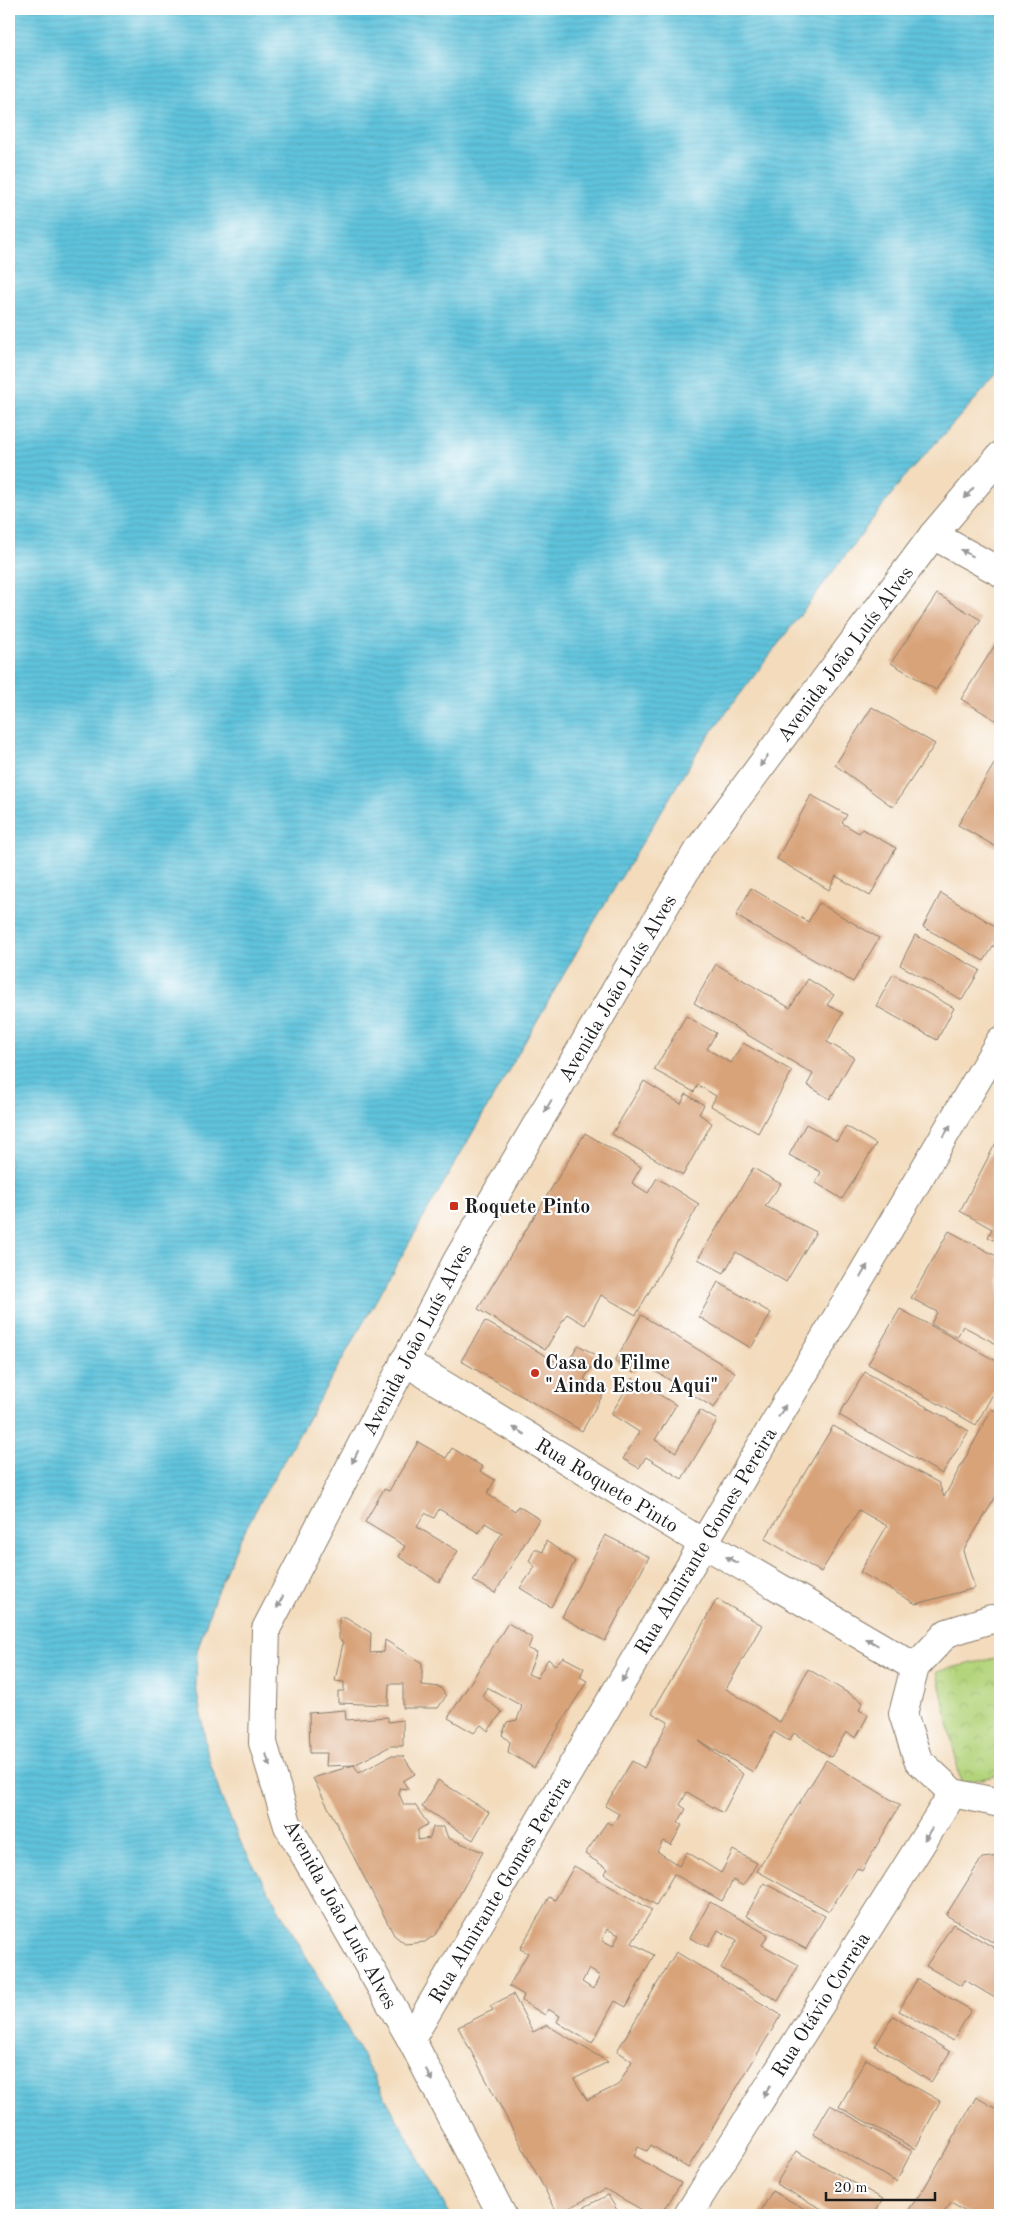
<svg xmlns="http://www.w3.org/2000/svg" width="1009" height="2224" font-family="'Old Standard TT',serif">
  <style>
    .park { fill: url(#park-crowns); stroke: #68784c }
    .water { fill: url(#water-rules); stroke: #3e707c }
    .building { fill: #d8a379; fill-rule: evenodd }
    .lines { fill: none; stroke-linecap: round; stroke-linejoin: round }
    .minor-casing { stroke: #887c6c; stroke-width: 30 }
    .tertiary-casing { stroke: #887c6c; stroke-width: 30 }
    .minor { stroke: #fff; stroke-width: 28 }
    .tertiary { stroke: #fff; stroke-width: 28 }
    .oneway { fill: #999 }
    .poi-dot { fill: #c8321e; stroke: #fff; stroke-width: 2 }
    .labels { text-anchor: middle; stroke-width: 4.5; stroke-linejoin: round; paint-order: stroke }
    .street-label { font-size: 20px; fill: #1c1c1c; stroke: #fff }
    .poi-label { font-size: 20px; font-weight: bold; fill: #1c1c1c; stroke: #fff; text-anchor: start }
  </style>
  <defs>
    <pattern id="park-crowns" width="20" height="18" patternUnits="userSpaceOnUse" patternTransform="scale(1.25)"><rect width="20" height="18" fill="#b4d47c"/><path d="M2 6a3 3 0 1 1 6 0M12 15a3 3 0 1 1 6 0" fill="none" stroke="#9ab56b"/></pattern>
    <pattern id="water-rules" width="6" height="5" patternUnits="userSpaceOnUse" patternTransform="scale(1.25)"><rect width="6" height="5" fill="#5fc3dc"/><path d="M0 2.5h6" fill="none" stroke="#52a7bc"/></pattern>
  </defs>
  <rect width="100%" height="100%" fill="#fff"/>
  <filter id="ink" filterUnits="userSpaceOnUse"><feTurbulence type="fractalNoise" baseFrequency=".02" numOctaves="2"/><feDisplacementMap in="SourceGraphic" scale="10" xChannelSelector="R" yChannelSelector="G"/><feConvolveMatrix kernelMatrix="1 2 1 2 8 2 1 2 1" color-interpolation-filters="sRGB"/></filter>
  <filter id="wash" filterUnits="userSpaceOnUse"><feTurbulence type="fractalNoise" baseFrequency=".0096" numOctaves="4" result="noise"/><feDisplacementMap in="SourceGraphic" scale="20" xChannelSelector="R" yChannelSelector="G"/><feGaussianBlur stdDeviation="1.12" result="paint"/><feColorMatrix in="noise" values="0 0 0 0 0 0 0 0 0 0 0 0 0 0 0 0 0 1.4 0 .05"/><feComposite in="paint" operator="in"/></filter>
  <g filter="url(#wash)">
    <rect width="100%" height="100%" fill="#f3dbbc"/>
    <polygon class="park" points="1000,1657 1000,1775 961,1783 937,1672 950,1668"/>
    <polygon class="water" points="9,9 1000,9 1000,372 903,479 701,746 591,927 263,1497 239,1541 216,1594 197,1651 196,1686 208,1756 221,1797 242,1845 332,2001 450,2215 9,2215"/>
    <g id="blocks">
      <g class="building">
        <polygon points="937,594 981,620 936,690 891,663"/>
        <polygon points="1000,637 1000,723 961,699"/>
        <polygon points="872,707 935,744 893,807 835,765"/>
        <polygon points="997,759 1000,761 1000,849 958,825"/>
        <polygon points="811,795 847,815 842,823 859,833 862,829 896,848 870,896 836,876 829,890 777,859"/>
        <polygon points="751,888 808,922 819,903 879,938 853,982 736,916"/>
        <polygon points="941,893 1000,929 1000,936 984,961 923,927"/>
        <polygon points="915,935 980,970 962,1000 900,965"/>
        <polygon points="716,964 790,1008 808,979 834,995 827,1005 843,1013 827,1042 854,1057 830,1099 807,1085 813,1074 694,1003"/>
        <polygon points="893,974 954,1008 937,1040 876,1006"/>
        <polygon points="686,1016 716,1033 707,1049 731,1063 743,1043 792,1071 758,1133 711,1106 716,1096 698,1085 694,1092 654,1070"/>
        <polygon points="644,1081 681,1104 686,1094 704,1105 699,1114 712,1123 683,1175 612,1134"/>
        <polygon points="806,1124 837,1141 846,1126 876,1144 842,1199 816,1183 821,1172 789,1155"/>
        <polygon points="585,1133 641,1167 632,1183 648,1193 657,1178 699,1204 636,1315 601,1295 585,1325 567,1314 545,1350 478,1309"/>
        <polygon points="1000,1135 1000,1243 988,1237 992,1229 960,1211"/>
        <polygon points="753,1168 781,1184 765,1206 816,1232 786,1282 736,1252 724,1273 698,1259"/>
        <polygon points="949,1231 1000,1258 1000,1346 963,1326 957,1337 931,1324 937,1312 911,1298"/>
        <polygon points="718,1282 771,1313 751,1348 699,1317"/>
        <polygon points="900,1309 1000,1363 1000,1381 976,1425 868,1364"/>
        <polygon points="641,1315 735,1372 714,1408 641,1362 634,1373 615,1361"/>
        <polygon points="485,1321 565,1367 578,1345 598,1356 584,1379 605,1391 582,1431 461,1361"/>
        <polygon points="865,1372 969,1431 942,1474 839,1415"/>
        <polygon points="633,1378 676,1405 655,1440 676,1452 700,1410 717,1420 682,1479 646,1457 639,1468 623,1459 639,1432 611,1414"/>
        <polygon points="992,1409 1000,1413 1000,1490 963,1551 975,1588 916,1604 860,1572 887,1526 859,1510 821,1572 765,1539 833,1426 939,1483 944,1497"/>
        <polygon points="418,1442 446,1458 452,1448 483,1467 480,1471 495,1480 487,1494 515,1511 518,1506 539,1519 495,1593 473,1581 502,1533 485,1523 479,1533 439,1509 434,1518 425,1513 417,1527 458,1551 439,1582 399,1557 405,1546 365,1522 384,1489 389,1491"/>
        <polygon points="605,1535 649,1557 605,1641 562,1617"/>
        <polygon points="546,1541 575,1561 551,1607 520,1588 535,1567 529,1561 535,1549 543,1552"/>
        <polygon points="717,1599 762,1625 726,1689 780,1722 808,1669 863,1702 859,1710 868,1715 856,1738 846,1732 831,1757 794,1733 789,1741 774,1732 753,1772 699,1741 743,1774 723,1813 687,1792 680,1805 686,1809 678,1823 682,1825 671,1845 663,1841 657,1851 679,1866 687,1852 721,1873 733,1850 757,1863 743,1886 733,1880 722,1901 674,1874 656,1905 604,1874 608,1869 585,1854 607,1822 612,1825 619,1814 605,1806 632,1761 644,1768 668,1722 652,1713"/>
        <polygon points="339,1617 346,1617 371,1633 370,1653 384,1652 385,1640 422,1663 422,1685 440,1687 446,1696 438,1708 403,1708 403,1684 389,1684 388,1705 338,1703 338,1691 344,1691 344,1682 335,1681 343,1643 339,1639"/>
        <polygon points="508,1623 532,1638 528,1649 537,1652 528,1674 537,1678 548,1659 555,1665 563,1657 584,1668 580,1677 587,1681 534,1768 508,1752 510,1742 502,1735 507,1722 517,1720 522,1706 487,1687 482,1696 502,1712 488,1731 481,1725 474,1733 448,1718"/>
        <polygon points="345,1710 346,1720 388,1717 388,1722 403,1720 403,1746 391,1746 354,1765 326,1766 327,1753 310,1753 309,1713"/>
        <polygon points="390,1756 403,1756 415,1774 403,1781 408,1789 399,1788 399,1794 404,1805 415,1805 428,1824 418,1830 418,1840 430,1838 433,1827 444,1827 448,1838 483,1852 449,1914 436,1934 425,1942 405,1944 394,1935 313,1778 354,1765 359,1773"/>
        <polygon points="826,1760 900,1805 862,1871 857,1868 829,1911 757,1871"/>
        <polygon points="438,1780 489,1812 473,1840 422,1807"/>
        <polygon points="1000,1856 1000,1929 992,1942 946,1915 982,1858"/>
        <path d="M574,1866L652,1910L632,1943L654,1955L626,2007L615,2001L592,2043L557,2022L560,2016L548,2009L545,2015L522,2001L524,1995L509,1986L528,1953L520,1949L549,1897L555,1900ZM607,1929L619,1935L613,1946L602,1940ZM589,1969L600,1976L593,1989L582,1982Z"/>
        <polygon points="764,1883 825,1916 806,1949 746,1916"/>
        <polygon points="710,1902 768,1935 762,1945 799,1965 778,2001 721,1968 737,1940 718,1930 708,1947 690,1938"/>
        <polygon points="953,1924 1000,1951 1000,2001 965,1980 961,1986 926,1966"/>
        <polygon points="676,1952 781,2015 688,2168 651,2145 647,2151 638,2147 634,2156 681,2183 661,2215 651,2215 605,2189 558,2214 458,2027 493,2010 490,2006 513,1994 533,2032 547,2025 608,2062 574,2079 587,2100 618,2085 632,2061 617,2051"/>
        <polygon points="917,1979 971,2010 953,2041 899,2011"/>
        <polygon points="893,2016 950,2052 931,2082 875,2046"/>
        <polygon points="866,2059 940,2101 915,2149 839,2107"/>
        <polygon points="976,2097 1000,2111 1000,2215 971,2215 951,2203 942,2215 928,2209 925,2215 905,2215 925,2187"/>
        <polygon points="830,2105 912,2151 896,2182 813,2134"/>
        <polygon points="796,2151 883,2199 874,2215 833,2215 776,2184"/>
        <polygon points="772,2191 816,2215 759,2215"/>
        <polygon points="608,2195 620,2215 569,2215"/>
      </g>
    </g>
  </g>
  <g filter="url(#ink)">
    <use href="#blocks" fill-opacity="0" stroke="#887c6c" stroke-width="1"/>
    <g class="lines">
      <g class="minor-casing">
        <g id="minor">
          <polyline points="933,535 1000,572"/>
          <path id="s1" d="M404,1361L703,1543L915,1667"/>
          <polyline points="1000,1621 991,1619 947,1633 915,1667 903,1714 918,1760 953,1793 1000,1803"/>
          <path id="s2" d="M411,2039L1000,1041"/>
          <path id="s3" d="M688,2215L953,1793"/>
        </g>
      </g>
      <g class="tertiary-casing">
        <g id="tertiary">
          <path id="s4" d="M502,2215L411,2039L288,1826L263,1743L266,1629L458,1259L696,853L933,535L1000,456"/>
        </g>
      </g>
      <use href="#minor" class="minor"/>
      <use href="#tertiary" class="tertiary"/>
    </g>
    <defs><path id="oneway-solid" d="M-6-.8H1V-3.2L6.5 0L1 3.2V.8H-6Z" transform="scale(1.25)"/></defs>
    <g class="oneway">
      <use href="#oneway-solid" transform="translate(969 493) rotate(130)"/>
      <use href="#oneway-solid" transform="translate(967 553) rotate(-151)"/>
      <use href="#oneway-solid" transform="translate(764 761) rotate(127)"/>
      <use href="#oneway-solid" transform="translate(548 1106) rotate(120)"/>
      <use href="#oneway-solid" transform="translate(947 1131) rotate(-59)"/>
      <use href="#oneway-solid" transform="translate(864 1271) rotate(-59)"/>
      <use href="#oneway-solid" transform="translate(782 1411) rotate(-59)"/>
      <use href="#oneway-solid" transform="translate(519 1431) rotate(-149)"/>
      <use href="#oneway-solid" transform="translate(355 1457) rotate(117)"/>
      <use href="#oneway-solid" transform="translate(732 1560) rotate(-150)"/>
      <use href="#oneway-solid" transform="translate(280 1602) rotate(117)"/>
      <use href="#oneway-solid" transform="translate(872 1642) rotate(-150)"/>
      <use href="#oneway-solid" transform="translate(625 1676) rotate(121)"/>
      <use href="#oneway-solid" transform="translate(268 1760) rotate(73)"/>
      <use href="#oneway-solid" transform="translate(928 1834) rotate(122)"/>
      <use href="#oneway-solid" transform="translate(429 2075) rotate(63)"/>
      <use href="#oneway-solid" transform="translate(767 2091) rotate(122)"/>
    </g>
  </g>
  <g class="poi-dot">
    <rect x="449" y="1201" width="10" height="10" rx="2.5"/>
    <circle cx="535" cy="1373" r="5"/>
  </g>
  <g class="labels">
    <g class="street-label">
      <text dy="7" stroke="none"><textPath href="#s4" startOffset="1781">Avenida João Luís Alves</textPath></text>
      <text dy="7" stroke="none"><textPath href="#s4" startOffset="1376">Avenida João Luís Alves</textPath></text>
      <text dy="7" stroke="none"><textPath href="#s4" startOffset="971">Avenida João Luís Alves</textPath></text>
      <text dy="7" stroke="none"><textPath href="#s1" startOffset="238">Rua Roquete Pinto</textPath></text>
      <text dy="7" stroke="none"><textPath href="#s2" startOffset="579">Rua Almirante Gomes Pereira</textPath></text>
      <text dy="7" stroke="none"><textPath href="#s2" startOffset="174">Rua Almirante Gomes Pereira</textPath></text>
      <text transform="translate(341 1914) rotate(61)" y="7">Avenida João Luís Alves</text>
      <text dy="7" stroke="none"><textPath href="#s3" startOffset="249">Rua Otávio Correia</textPath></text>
    </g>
    <g class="poi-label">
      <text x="464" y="1213">Roquete Pinto</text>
      <text x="545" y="1369">Casa do Filme<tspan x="545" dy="23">"Ainda Estou Aqui"</tspan></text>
    </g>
  </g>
  <rect width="1009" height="2224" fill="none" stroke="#fff" stroke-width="30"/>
  <path d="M826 2192v8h109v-8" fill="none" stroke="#1c1c1c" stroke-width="2.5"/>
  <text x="834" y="2192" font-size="15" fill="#1c1c1c" stroke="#ffffff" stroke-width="4" paint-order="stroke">20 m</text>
</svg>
